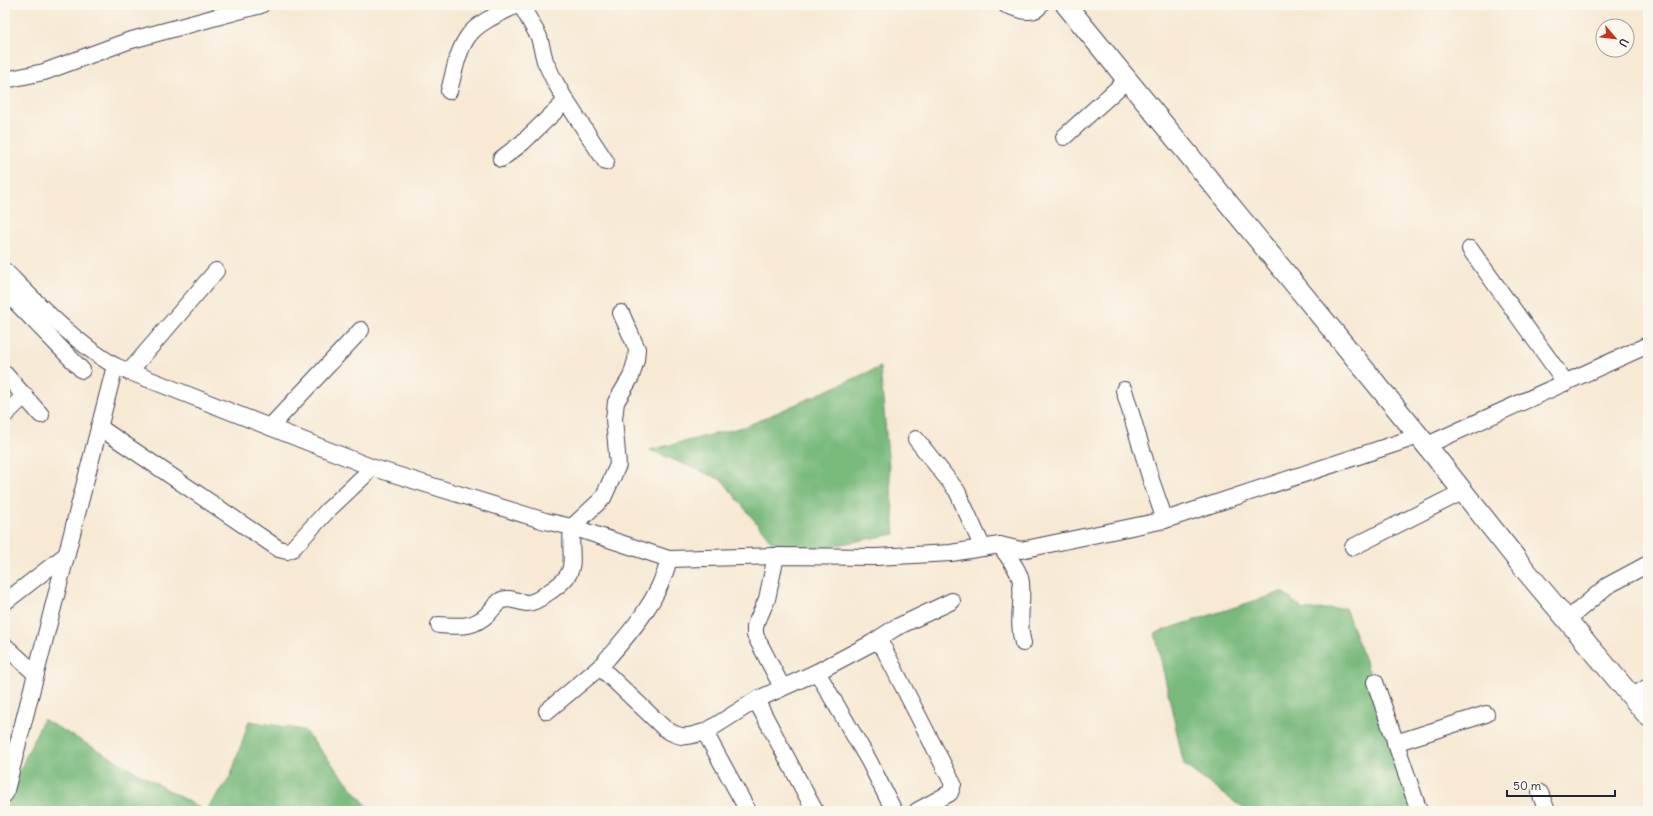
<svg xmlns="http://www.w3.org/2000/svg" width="1653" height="816" font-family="Delius,sans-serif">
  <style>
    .forest { fill: #78b97b; stroke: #4d6e5b }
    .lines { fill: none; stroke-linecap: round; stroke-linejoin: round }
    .minor-casing { stroke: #424052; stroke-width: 18 }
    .major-casing { stroke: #424052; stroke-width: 22 }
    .minor { stroke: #fff; stroke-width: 16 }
    .major { stroke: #fff; stroke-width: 20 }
  </style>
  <rect width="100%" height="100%" fill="#fbf7ec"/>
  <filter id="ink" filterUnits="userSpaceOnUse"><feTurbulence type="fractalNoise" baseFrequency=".025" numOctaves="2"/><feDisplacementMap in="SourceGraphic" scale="8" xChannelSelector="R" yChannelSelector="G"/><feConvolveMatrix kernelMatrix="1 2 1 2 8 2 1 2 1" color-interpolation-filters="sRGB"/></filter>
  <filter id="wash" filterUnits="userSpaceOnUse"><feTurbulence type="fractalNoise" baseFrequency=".012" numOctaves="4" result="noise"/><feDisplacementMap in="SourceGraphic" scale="16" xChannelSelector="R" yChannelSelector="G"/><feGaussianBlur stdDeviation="0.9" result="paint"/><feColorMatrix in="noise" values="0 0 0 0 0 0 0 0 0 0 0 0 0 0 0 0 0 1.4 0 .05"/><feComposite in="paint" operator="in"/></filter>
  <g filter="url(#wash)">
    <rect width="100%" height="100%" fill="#f7e9d4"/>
    <g class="forest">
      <polygon points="880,367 895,534 782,555 722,480 650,450 747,426"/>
      <polygon points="1282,592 1304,610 1345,608 1422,811 1247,811 1184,765 1155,633"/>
      <polygon points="43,719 205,811 230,778 249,721 304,730 371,811 5,811 5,803"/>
    </g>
  </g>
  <g filter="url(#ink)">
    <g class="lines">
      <g class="minor-casing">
        <g id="minor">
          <polyline points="521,5 539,37 545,61 554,80 566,101 606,162"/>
          <path d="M1006,5C1016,8 1034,17 1040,5"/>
          <polyline points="5,80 44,72 128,41 261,5"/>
          <path d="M449,91C454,73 457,51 469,35C480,21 501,13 517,5"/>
          <polyline points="1064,137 1128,79"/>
          <polyline points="501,159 522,143 566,101"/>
          <polyline points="1470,249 1566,383"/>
          <path d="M5,271C40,306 73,341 115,366L371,467L545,521L572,527L669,559L776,556L876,557L951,553L1000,545L1021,550L1165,520L1419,436"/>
          <polyline points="5,291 82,370"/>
          <polyline points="129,372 216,271"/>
          <polyline points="5,374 41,415"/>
          <polyline points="1124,390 1151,480 1165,520"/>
          <polyline points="5,415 25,395"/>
          <polyline points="99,427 279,549 287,551 292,549 328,510 364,476 371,467"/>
          <polyline points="270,427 361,330"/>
          <polyline points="916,439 957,491 983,548"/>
          <polyline points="1425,446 1648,345"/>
          <path d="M1000,545C1007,556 1020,570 1021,583C1023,604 1017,623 1023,643"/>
          <polyline points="1353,547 1462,492"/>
          <polyline points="776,556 767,599 755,626 755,635 782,687"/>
          <path d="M669,559C659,602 628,635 600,667L664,728C682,740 687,737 707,731"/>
          <polyline points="5,602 67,554"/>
          <polyline points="1567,620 1607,586 1648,564"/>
          <path d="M439,625C460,626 472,629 488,614C492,610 496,604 500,601C508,596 518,602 527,603C533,603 541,598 546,594C583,570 568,565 572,527L603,498L618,465L614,419L616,402L631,377L636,360L637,349L621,313"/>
          <polyline points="872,643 895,628 952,601"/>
          <polyline points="5,646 36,674"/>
          <polyline points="817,672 869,761 894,811"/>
          <polyline points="1375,682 1419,811"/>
          <polyline points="1631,697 1648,687"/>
          <polyline points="756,700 815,811"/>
          <polyline points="547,711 600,667"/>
          <polyline points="1395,743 1486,714"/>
          <polyline points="1540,793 1547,811"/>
          <polyline points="5,794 115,366"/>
          <polyline points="748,811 707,736 707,731 756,700 817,672 872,643 878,643 884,649 953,784 950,793 917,811"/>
        </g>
      </g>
      <g class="major-casing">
        <polyline id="major" points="1066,5 1419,436 1526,571 1648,716"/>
      </g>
      <use href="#minor" class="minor"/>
      <use href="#major" class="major"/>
    </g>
  </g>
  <rect width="1653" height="816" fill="none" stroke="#fbf7ec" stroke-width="20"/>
  <g transform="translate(1615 38) rotate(118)"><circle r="19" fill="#fbf7ec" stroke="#a4a2a5"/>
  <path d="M0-3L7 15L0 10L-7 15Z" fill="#c8321e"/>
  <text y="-6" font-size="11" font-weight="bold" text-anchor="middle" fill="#22223b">U</text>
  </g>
  <path d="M1507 790v6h108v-6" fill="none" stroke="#22223b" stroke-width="2"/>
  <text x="1513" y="790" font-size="12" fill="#22223b" stroke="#fbf7ec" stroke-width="3" paint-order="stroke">50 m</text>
</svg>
